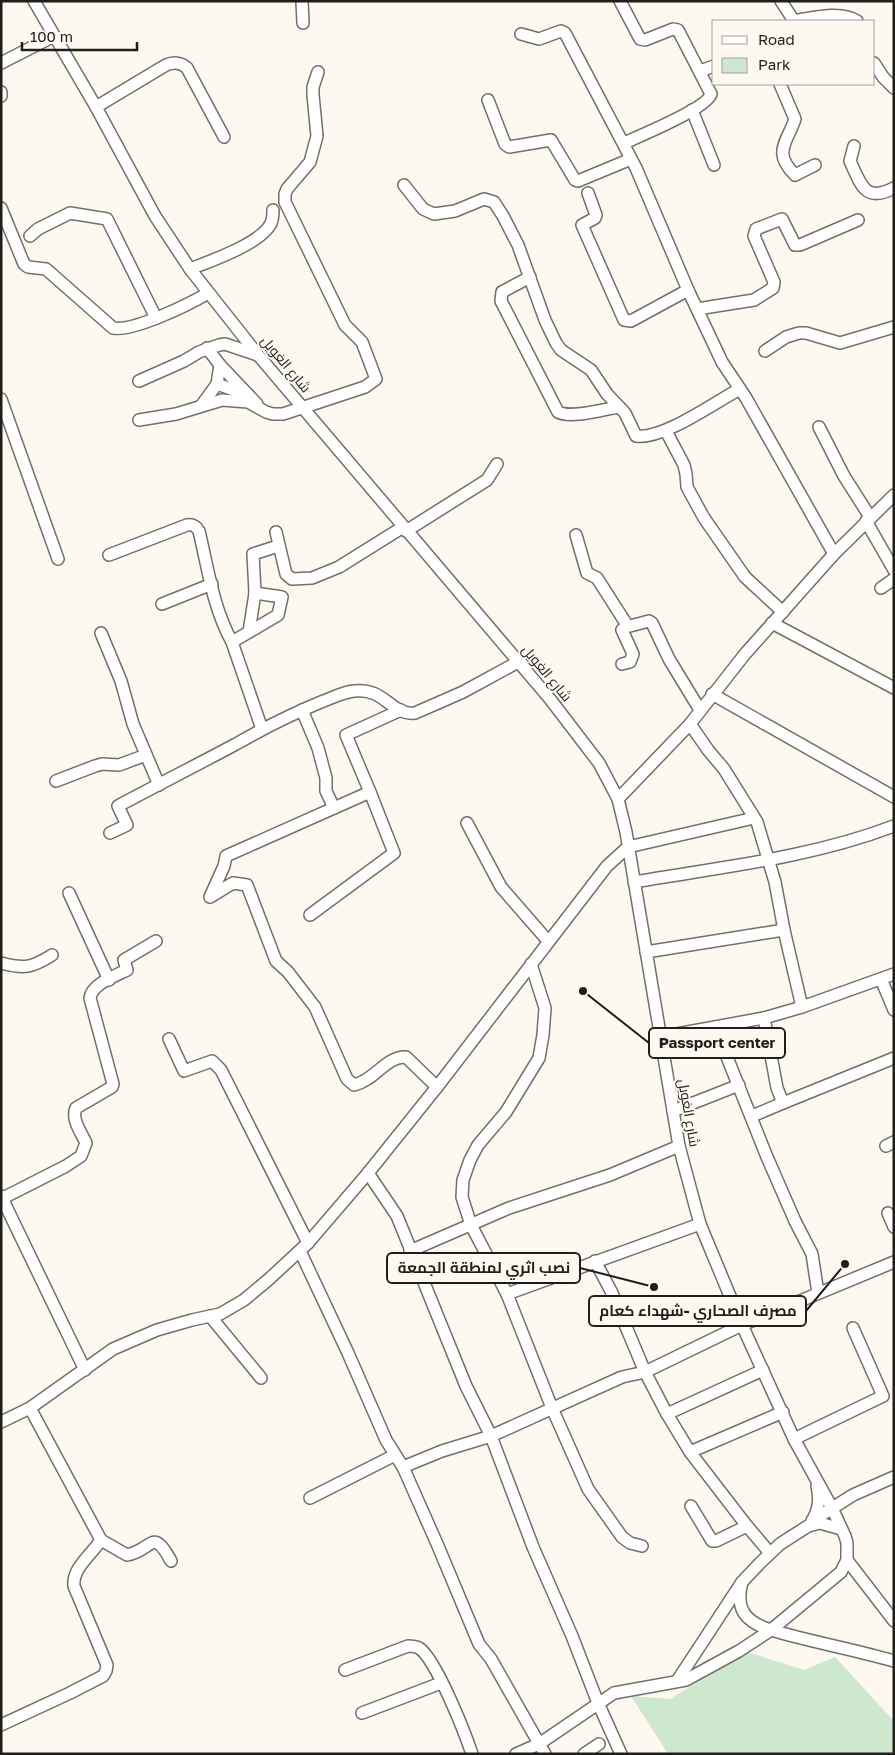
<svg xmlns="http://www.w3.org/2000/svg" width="895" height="1755" font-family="'Golos Text',Cairo,sans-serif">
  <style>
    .green { fill: #cde8ce }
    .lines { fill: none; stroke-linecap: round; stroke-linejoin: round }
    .minor-casing { stroke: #747069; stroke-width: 14 }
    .minor { stroke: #fff; stroke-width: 11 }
    .labels { text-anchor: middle; stroke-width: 4; stroke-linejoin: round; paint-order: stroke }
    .street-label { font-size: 14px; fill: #1f1e1b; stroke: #fdf8f0 }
    .leader { fill: none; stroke: #1f1e1b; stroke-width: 2 }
    .callout-dot { fill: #1f1e1b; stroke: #fdf8f0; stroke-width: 2 }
    .callout { fill: #fdf8f0; stroke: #1f1e1b; stroke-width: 2 }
    .callout-label { font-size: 15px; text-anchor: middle; font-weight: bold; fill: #1f1e1b }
  </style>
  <rect width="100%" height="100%" fill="#fdf8f0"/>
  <polygon class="green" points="747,1652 804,1670 835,1657 892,1719 894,1718 894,1754 668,1754 631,1696 670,1699"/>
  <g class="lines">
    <g class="minor-casing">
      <g id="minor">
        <path d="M34,1L96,107L155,216L190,269L258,355L550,699L599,763L618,799L626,832L679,1146L700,1224L742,1325L794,1439L832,1508L845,1536L847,1543V1560L841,1572L771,1630C745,1622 735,1609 742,1582"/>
        <polyline points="302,1 303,23"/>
        <path d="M620,1L640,39L645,40L673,29L678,30L711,94C707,108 640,136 624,143"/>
        <polyline points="781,1 794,21"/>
        <path d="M793,21C811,18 841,10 857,21"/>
        <polyline points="521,34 539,39 561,31 565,33 636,168 688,290 722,362 746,398 834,554"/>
        <polyline points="1,63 54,36"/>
        <polyline points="874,63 883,77 894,88"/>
        <polyline points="700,71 714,66"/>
        <path d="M780,84L795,119C787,143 772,152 795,175L815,165"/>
        <polyline points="1,92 1,96"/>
        <polyline points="488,100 505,144 509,147 551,140 575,180 578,181 631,159"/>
        <path d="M96,107L166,65C173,62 181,62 187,68L224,137"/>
        <polyline points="692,110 714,165"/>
        <path d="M854,146L850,161C861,185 865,203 894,188"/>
        <path d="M404,185L423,209L434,214L455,211L484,199L494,202L503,216L518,245L545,320L556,343L561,350L591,370L607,394L625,413L636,436C663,440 715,402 740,389"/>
        <polyline points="588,193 596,215 595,218 582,225 624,320 631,321 688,290"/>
        <path d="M1,208L24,264L28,267L46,269L113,328C133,332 190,304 208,293"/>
        <polyline points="30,236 38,229 70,213 107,219 156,318"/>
        <path d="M190,269C211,261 259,244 270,225C273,221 273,215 273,210"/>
        <path d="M530,277L502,292L501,301L558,412C571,419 604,409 619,407"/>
        <polyline points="697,309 754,300 773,288 774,282 754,236 756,229 782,219 795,245 800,245 858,220"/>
        <polyline points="207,348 220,365 257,404"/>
        <polyline points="765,351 786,337 799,333 806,333 840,343 894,327"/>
        <polyline points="139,381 184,361 199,352 219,345 225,344 258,355"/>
        <polyline points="217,384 248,395"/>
        <polyline points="1,399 58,559"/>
        <polyline points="201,406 217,384 220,365"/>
        <polyline points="139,420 176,414 222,400 248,402 266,412 273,414 283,414 365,387 376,379 362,342 345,325 285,202 285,194 287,189 310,162 317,136 313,95 313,87 318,72"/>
        <polyline points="819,427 844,476 870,517"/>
        <polyline points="666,431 684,465 686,474 687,487 704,518 745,577 783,612"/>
        <polyline points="866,521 894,570"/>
        <polyline points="406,531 487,480 497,464"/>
        <polyline points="276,532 286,574 292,579 312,578 339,567 403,527"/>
        <polyline points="576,535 587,573 597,578 627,625"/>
        <path d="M109,555L187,525C193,524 196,526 199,531C208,568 213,608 232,642L262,729"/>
        <polyline points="881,588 894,579"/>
        <polyline points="162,604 212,584"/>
        <polyline points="772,623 894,688"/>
        <polyline points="249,632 278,615 282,597 255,593"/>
        <polyline points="101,633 121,681 133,724 159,785"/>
        <polyline points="232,642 249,632 255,593 253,554 278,546"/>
        <polyline points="622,664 630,662 633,654 622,630 627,625 630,626 649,621 652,623 669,659 700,710"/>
        <polyline points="712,694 894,797"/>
        <polyline points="302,710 318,748 326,778 326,791 334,808"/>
        <path d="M401,710L346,735L370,792L226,856L224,866L210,897L233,883L247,885L276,961L288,972L315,1007L347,1079L354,1085C374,1081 386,1056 406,1057L437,1087"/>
        <polyline points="690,724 708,750 724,769 757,822 775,882 784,930 802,1007"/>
        <polyline points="56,781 95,766 102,764 119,765 146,755"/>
        <polyline points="618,799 690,724 745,654 834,554 894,495"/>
        <polyline points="467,823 501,887 548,941"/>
        <path d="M110,833L127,825L118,806C157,785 197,765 236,744C264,728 292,714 321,702C332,698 343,692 354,691C385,687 391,716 415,713L463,692L518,662"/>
        <path d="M634,882C721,867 810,858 894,826"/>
        <polyline points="69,893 109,980"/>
        <polyline points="310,915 394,853 370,792"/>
        <polyline points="646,952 784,930"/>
        <path d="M1,963C24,969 32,968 52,955"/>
        <polyline points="881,979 894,1010"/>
        <polyline points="715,1027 767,1157 795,1221 812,1254 818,1293"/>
        <polyline points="660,1037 764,1018 802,1007 894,974"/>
        <polyline points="169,1039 184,1071 212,1061 221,1070 308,1243"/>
        <polyline points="783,1103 894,1058"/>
        <polyline points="673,1111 739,1085"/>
        <polyline points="752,1116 783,1103 777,1088 764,1018"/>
        <polyline points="886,1146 894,1142"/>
        <polyline points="368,1173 397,1216 466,1386 491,1436 533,1547 572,1636 598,1703 621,1754"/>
        <polyline points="1,1196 85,1370"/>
        <path d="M1,1199L66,1166L81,1156L86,1143C81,1132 71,1119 76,1108L112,1087L113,1084L90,998C92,984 115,976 127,970L124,960L156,941"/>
        <polyline points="888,1213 894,1227"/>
        <polyline points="300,1251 348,1353 386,1440 403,1467 442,1451 491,1436 622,1377 645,1372 742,1325 894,1262"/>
        <polyline points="410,1251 509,1208 610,1175 679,1146"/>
        <polyline points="595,1261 611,1291 645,1372 667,1414 690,1452"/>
        <polyline points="507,1294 471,1225 462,1197 463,1180 470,1160 478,1145 506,1112 539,1058 543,1035 545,1008 531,964"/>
        <polyline points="210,1316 261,1378"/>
        <path d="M30,1408L101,1540L127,1555C153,1550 152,1526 171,1561"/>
        <polyline points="667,1414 763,1370"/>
        <polyline points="1,1422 30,1408 113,1349 157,1330 192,1320 220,1314 244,1300 268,1280 308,1243 368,1173 437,1087 607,866 628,847 754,818"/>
        <polyline points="794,1439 883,1396 853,1328"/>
        <polyline points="403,1467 438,1546 479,1644 491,1659 545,1754"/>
        <polyline points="310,1498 395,1455"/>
        <polyline points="691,1506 712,1541 716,1541 747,1526 690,1452 783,1412"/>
        <polyline points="812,1521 853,1495 894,1477"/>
        <path d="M812,1521C819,1509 820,1499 817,1486"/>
        <polyline points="747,1526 770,1553"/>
        <polyline points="642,1546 630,1543 622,1537 588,1489 552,1408 507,1294 700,1224"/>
        <polyline points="847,1560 894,1621"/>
        <path d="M345,1670L408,1646C412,1646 415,1646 419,1648C436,1659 465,1733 472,1754"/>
        <polyline points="677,1681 742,1582 760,1563 780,1544 808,1526 820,1523 841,1529"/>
        <polyline points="362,1713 441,1683"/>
        <path d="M1,1725L70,1693L103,1676L106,1671L107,1665L74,1586C72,1568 92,1554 101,1540"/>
        <path d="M516,1754L539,1744L614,1693L686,1680L739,1651L771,1630C811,1642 853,1649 894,1661"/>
        <polyline points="584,1754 599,1744"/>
      </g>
    </g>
    <use href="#minor" class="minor"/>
  </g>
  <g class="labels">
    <g class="street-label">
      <text transform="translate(286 364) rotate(50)" y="5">شارع الغويل</text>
      <text transform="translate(547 673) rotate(50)" y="5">شارع الغويل</text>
      <text transform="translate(689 1113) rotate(80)" y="5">شارع الغويل</text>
    </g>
  </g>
  <path class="leader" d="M583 991L649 1043M654 1287L580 1268M845 1264L806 1311"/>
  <g class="callout-dot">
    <circle cx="583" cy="991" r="5"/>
    <circle cx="654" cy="1287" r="5"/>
    <circle cx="845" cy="1264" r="5"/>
  </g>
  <g class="callout">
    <rect x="649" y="1028" width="136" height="30" rx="5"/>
    <rect x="387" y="1253" width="193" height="30" rx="5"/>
    <rect x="589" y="1296" width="217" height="30" rx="5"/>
  </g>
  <g class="callout-label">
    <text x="717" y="1048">Passport center</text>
    <text x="484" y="1273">نصب اثري لمنطقة الجمعة</text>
    <text x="698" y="1316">مصرف الصحاري -شهداء كعام</text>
  </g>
  <rect width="895" height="1755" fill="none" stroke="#1f1e1b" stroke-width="5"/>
  <rect x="712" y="20" width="162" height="65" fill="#fdf8f0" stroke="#a4a19b"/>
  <rect x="722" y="36" width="25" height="8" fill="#ffffff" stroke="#a4a19b"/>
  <text x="758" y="45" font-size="15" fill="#1f1e1b">Road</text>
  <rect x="722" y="58" width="25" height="15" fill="#cde8ce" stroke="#a4a19b"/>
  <text x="758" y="70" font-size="15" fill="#1f1e1b">Park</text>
  <path d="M22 42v8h115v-8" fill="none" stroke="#1f1e1b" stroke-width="2.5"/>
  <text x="30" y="42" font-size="15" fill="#1f1e1b" stroke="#fdf8f0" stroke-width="4" paint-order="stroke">100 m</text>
</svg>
